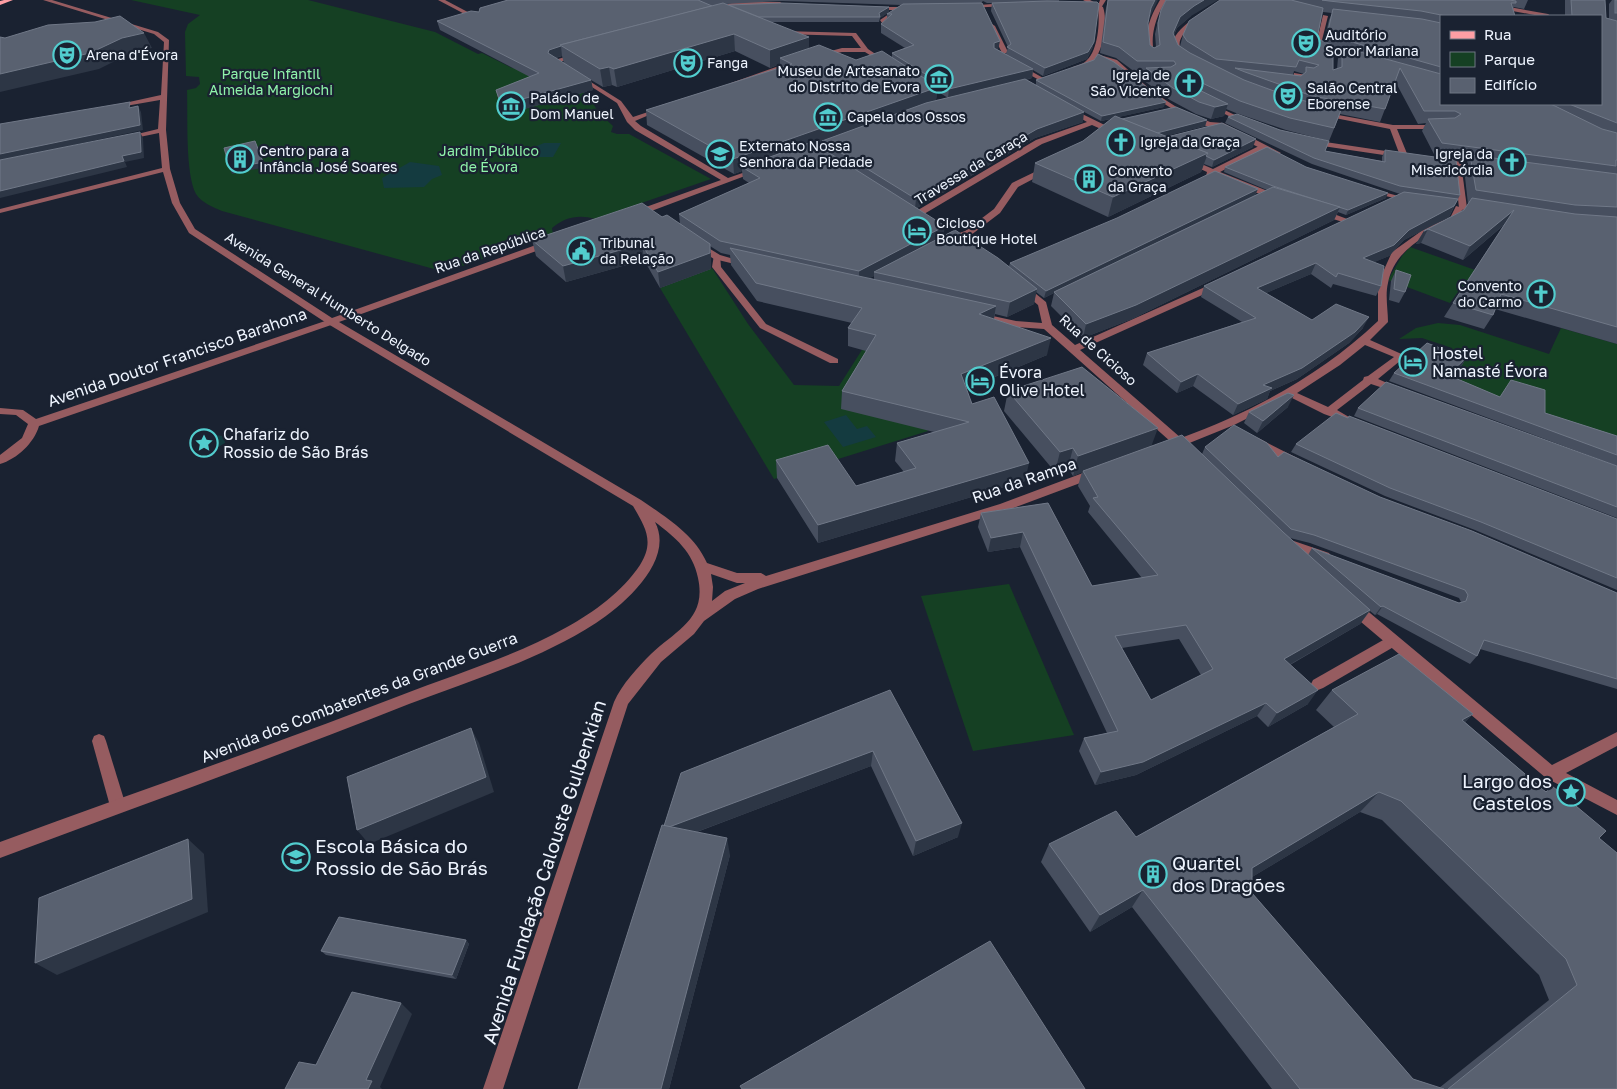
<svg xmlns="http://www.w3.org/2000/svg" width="1617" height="1089" font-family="'Golos Text',sans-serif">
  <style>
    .green { fill: #154023 }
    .water { fill: #143b40 }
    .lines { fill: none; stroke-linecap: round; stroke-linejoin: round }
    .service { fill: #965c60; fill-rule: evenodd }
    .pedestrian { fill: #965c60; fill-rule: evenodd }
    .minor { fill: #965c60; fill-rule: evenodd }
    .primary { fill: #fe9ea4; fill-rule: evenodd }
    .wall { fill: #474f5f; fill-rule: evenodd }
    .shaded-wall { fill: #2d3645 }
    .building { fill: #596170; stroke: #707887; fill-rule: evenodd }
    .labels { text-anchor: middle; stroke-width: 4.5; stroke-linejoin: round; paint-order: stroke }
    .far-poi-label { font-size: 14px; fill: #eff5ff; stroke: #1a2231; text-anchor: start }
    .far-park-label { font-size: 14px; fill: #8ff4aa; stroke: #1a2231 }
    .far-street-label { font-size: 14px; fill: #eff5ff; stroke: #1a2231 }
    .poi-label { font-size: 16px; fill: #eff5ff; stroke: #1a2231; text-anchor: start }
    .street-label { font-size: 16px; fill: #eff5ff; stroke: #1a2231 }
    .near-poi-label { font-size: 19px; fill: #eff5ff; stroke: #1a2231; text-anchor: start }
    .near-street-label { font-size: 19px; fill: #eff5ff; stroke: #1a2231 }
  </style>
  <rect width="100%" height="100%" fill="#1a2231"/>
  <g class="green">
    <path d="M131,0H308L435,32L478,54L482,53L512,68L533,62L543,65L589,96L598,112L613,126L611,132L617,134H629L711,179L595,219C580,214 564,217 552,228L553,235L445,272L222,211C213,207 202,203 196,194C185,174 188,115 187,90L196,88L200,84L199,77L186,76L185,32L188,24L200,15Z"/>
    <polygon points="1410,247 1478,271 1468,288 1462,286 1450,303 1388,280 1402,256"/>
    <polygon points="712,268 748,324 794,385 839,386 867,342 928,431 774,479 660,288"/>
    <polygon points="1438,323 1460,325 1549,354 1561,328 1617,344 1617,443 1494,404 1448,379 1457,366 1444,360 1452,348 1422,338 1399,339 1416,328"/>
    <polygon points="1009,584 1074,735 973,751 921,596"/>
  </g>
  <g class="water">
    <polygon points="544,143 561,143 553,157 534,157 532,148"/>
    <polygon points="410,162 439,166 442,175 432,179 424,187 384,188 382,178"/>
    <polygon points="846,415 857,429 867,426 876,437 843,447 824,422"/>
    <polygon points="213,435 224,436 225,443 212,451 200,449 200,442"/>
  </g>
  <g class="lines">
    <g class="service">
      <polygon points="1045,167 1052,169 1018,187 1000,213 971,235 951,240 951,236 965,231 994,209 1012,183"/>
      <polygon points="714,255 720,255 721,267 766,324 838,359 838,363 830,363 760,328 712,267"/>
      <polygon points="1392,635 1397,637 1399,641 1397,645 1323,688 1318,690 1313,688 1311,684 1313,680"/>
      <polygon points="99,734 104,736 106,741 126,806 124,811 118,813 112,811 110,806 92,741 94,736"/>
    </g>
    <g class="pedestrian">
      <polygon points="438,0 445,0 481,19 476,20"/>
      <polygon points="1100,0 1106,0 1101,8 1097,8"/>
      <path d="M1160,0H1166C1156,17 1149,36 1155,56L1152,58L1149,56C1142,36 1150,17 1160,0Z"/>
      <polygon points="1093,53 1117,60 1153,92 1178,108 1210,122 1223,123 1281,153 1274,155 1218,127 1206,126 1174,110 1149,94 1113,62 1093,55"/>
      <polygon points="1454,161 1461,163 1467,208 1463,210 1459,208"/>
      <polygon points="1369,188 1402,197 1398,199 1369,192"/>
      <path d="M331,319L336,322L334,324L39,426C34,443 17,459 0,464V455L22,438L28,424L16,415L0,414V408L23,410L36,419Z"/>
    </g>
    <g class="minor">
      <path d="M43,0H52L158,32L169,40L166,130L170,169L180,203L195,229L332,318L547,241H553V245L339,322L641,500C667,518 694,534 707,563L737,573H761L766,576L1000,504L1091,470H1099L1101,473L1099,476L1008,510L758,589L735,599L704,621L694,634L661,662L628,704L503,1089H483L614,702C622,684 638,667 651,654C676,630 707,619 698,578C693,552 675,537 655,522C675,560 625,604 596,623C539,660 472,680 409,704C273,758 136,807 0,858V842C133,793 267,747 399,696C455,674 514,657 567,627C594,612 622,592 640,565C655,541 645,527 633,506L328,324L189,233L172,203L163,172L0,213V209L162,168L159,133L125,140L121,138L158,129L160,100L114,108L111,106L161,95L164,42L154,34ZM711,574L737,583H745L725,591L712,601L713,587Z"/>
      <path d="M1083,0H1090L1103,7C1108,21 1104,50 1093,61C1088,66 1081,68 1075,70L1073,67C1078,65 1084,64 1087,60C1098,50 1100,22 1098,9Z"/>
      <path d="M1222,0H1229L1184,33C1178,42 1178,46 1184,55L1179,56C1177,53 1173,49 1173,46C1171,28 1209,9 1222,0Z"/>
      <polygon points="736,2 780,2 783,4 780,6 736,6 713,10 710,8"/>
      <polygon points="1007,3 1009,6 967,8 964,6"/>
      <polygon points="1498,5 1548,14 1551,16 1540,16 1496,8"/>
      <polygon points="870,7 912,7 915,9 903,10 882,23 880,20 895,10 872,10"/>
      <polygon points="1323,15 1328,16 1320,48 1356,58 1356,60 1315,50"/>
      <polygon points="992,24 995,26 1008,52 1002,55 1045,79 1045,81 1041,81 994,55 994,53 1001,51 989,26"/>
      <polygon points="783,31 856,33 868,49 889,63 884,64 865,52 842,52 819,57 816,55 842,48 861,48 852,36 781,34"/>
      <polygon points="579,53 581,56 559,62 621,101 633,117 663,107 663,109 635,121 641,126 728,178 757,168 761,170 638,216 632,216 632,212 721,180 635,130 627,122 617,103 551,61"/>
      <polygon points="793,61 798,62 736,84 731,83"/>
      <polygon points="1294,73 1313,76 1310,78 1300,76 1299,85 1288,84 1288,82 1293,81"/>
      <polygon points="1210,103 1237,116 1239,117 1233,118 1208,106 1208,104"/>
      <polygon points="1068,109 1072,109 1119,132 1112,134 1092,125 1042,144 919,217 913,217 913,213 1036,140 1087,122 1068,111"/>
      <polygon points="1322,112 1393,125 1441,125 1445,127 1441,129 1397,129 1408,156 1404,158 1309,144 1308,142 1312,140 1399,153 1390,129 1320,115 1320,113"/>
      <polygon points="1261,145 1268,147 1220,172 1280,196 1280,200 1274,200 1214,175 1206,176 1207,172 1183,161 1190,159 1213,169"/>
      <polygon points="1438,159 1481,164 1485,166 1481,168 1441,163 1438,163"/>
      <path d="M1456,206L1463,208L1456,222C1427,233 1394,250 1388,283C1385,295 1388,310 1388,322L1370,340L1406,356L1378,379L1403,390L1398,393L1371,384L1337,410L1354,420L1349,423L1324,414L1290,397L1234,425L1187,444L1192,449L1190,452H1182L1177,447L1169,448L1167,445L1171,442L1044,329L1016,327L976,318L974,316L979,313L1016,321L1042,323L1038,305L1017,287L1022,284L1025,285L1046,302L1052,325L1075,345L1214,283H1220V287L1080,350L1181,438C1254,411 1321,375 1378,321V283L1392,252L1427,227L1450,218ZM1365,345L1394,357L1368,376L1364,377L1363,380L1328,407L1297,393L1340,365Z"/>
      <polygon points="1317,210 1323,210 1350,220 1346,223 1317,214"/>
      <polygon points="697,241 720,255 751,264 747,267 714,259 694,246 693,244"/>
      <polygon points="1258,438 1299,459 1301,462 1295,466 1291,465 1254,445 1252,442 1254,439"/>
      <polygon points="1285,538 1329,553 1331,556 1325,561 1281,546 1279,543 1281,540"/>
      <polygon points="1353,602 1358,603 1552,765 1617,732 1617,746 1566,773 1617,800 1617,815 1546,778 1348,611 1346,607 1348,603"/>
    </g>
    <polygon class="primary" points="4,0 13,0 0,5 0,1"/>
  </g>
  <g class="wall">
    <path d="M508,0H1059V1L1094,42L1092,49L1087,59L1043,76L1033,70L1032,78L1026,80L1036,85V80L1164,107L1118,117L1122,119L1207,120L1205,126L1165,136L1167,137L1253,147L1212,167L1204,164L1201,172L1108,217L1032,182L1035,163L1083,141L1111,119L1101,121L1071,105L1083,122L1035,138L917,208L944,236L1009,266L1010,263L1258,189L1255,195L1267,190L1224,172L1225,167H1306L1386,198L1346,215L1338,212L1334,220L1132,319L1083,338L1051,306L1054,293L1044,298L1036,292L1034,304L1007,317L995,314L994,319L1047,355L966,389L972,404L1025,481L818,543L777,478L776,460L856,486L904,472L895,461L897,443L934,432L841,409L842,391L866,351L848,346V328L852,323L757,301L731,265L730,255L721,253L710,246L711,259V269L660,288L644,260L566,282L536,256L532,240L662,217L680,224L679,214L749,183L743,179L742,171L734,174L647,125L646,110L780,68V64L770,68L735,51L617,87L612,85L603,87L591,80L593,90L503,115L496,90L530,77L440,30L437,21L479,12ZM782,1L902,5L887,14V18L881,24V33L905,48L892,53V57L856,60L809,48L772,22H879L880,18L889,12V7L729,5L726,4ZM983,1L987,3H1010H992L991,11L1008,47L1006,54L998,50L981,3ZM562,56L564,63L556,58ZM937,91L948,98L936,100ZM822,142V149L816,145ZM874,276V279L869,278Z"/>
    <path d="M1108,0L1149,19L1148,23L1150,45L1154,48L1156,47L1155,34L1158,21L1191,16L1177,28L1174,35L1178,45L1180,46L1183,35L1220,0H1528L1524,9L1514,7L1513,9L1515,16H1441V104H1601V16H1565V0H1605L1606,18L1609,19V4L1612,0H1617V344L1495,309L1493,315L1484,329L1444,317L1453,303L1504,225L1463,260L1421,243L1416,244L1424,231L1464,210L1468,204L1464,168L1468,160L1435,156L1422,131L1426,123L1418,124L1395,81L1385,109L1380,122L1340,114L1329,141L1286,130L1236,113L1226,109L1224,116L1211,119L1196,114L1170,100L1143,80L1145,72H1135L1116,58L1100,53L1106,8ZM1323,12L1332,13L1329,20L1324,41L1317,39ZM1333,50L1340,52L1338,58L1337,69L1333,70ZM1294,71L1304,74L1301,76L1293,75Z"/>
    <polygon points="1228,117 1325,151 1382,161 1382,157 1385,150 1460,195 1449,217 1404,240 1389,256 1374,262 1381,286 1376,296 1333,284 1331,288 1311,274 1266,293 1312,320 1363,328 1349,343 1297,379 1270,391 1267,399 1233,415 1193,386 1177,393 1143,365 1147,353 1242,322 1201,297 1204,286 1400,194 1312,164 1225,123"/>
    <polygon points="1396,270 1405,292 1399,303 1389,300 1391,281"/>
    <polygon points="1466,358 1461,367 1451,376 1499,397 1545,413 1617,436 1617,466 1389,381 1394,373"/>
    <path d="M1008,391L1152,446L1202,454L1205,447L1278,457L1380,497L1617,593V689L1480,649L1477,656L1470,664L1377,614L1375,615L1370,611L1360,624L1290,665L1308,704L1268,727L1257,716L1136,775L1095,785L1079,751L1084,738L1107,733L1020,547L988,552L978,527L981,513L1048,503L1092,586L1142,578L1088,512L1090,506L1078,486L1082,472L1073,476L1068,468L1055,472L1004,411ZM1290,538L1310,543L1459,598L1461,602L1459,603L1312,548L1308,555ZM1179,639L1201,675L1151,700L1122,648Z"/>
    <polygon points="1288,407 1257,433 1244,423 1249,412"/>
    <polygon points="1358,408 1617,466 1617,518 1354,416"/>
    <polygon points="1296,444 1617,519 1617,590 1475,530 1385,496 1291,452"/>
    <polygon points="890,690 958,837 913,856 871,766 697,832 730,855 669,1089 578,1089 664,826"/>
    <path d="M1332,690L1473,714L1465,722L1599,838L1617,1089H1272L1132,907L1090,932L1041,862L1049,844L1136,837L1334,727L1316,710ZM1360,812L1382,820L1539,975L1549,1000L1439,1088L1413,1079L1252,893V877Z"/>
    <polygon points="466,940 469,944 456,979 326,955 321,951"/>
  </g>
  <g class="shaded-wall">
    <polygon points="1155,0 1158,0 1149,19 1151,8"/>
    <polygon points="1204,0 1218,0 1191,16 1177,28 1170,44 1173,33 1180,17 1194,6"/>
    <polygon points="889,7 889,12 880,18 879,13"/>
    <polygon points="144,33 152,48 129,54 99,69 0,92 0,74 122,38"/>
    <polygon points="734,34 735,51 617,87 614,69"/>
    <polygon points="809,37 809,54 780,58 780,64 770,68 770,50"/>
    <polygon points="1000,41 998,50 992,52 994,43"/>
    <polygon points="1094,42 1092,49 1087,59 1043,76 1045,68"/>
    <polygon points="561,46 562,56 550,59 548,53 549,50"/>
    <polygon points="609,67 612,85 603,87 600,69"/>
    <polygon points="1033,69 1032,78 948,98 949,89"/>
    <polygon points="591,80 593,90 503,115 501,105"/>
    <polygon points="938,87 936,101 822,141 822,142 746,170 742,167 742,171 734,174 733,159"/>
    <polygon points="1166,102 1164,107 1101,121 1102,116"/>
    <polygon points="1228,104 1224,116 1211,119 1215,107"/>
    <polygon points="138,106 141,112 143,130 0,161 0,154"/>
    <polygon points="1084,112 1083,122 1035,138 915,209 916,199 1037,129"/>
    <polygon points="1207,120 1205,126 1150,140 1151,134"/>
    <polygon points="140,132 143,138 144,158 125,162 127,167 0,198 0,191"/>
    <polygon points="1256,139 1253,147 1212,167 1214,160"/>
    <polygon points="255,141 266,167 232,174 230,169"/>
    <polygon points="1208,153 1201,172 1108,217 1113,197"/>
    <polygon points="1258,189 1255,195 1054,292 1054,293 1044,298 1046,291"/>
    <polygon points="1388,193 1386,198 1346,215 1348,210"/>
    <polygon points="1454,206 1449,217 1404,240 1389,256 1358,269 1363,258 1409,230"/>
    <polygon points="1340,207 1334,220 1132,319 1083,338 1086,324"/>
    <polygon points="1514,210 1506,223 1463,260 1470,246"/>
    <polygon points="945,226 943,238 874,272 874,276 859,284 859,271"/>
    <polygon points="1428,229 1421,243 1416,244 1424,231"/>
    <polygon points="642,244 644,260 566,282 563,266"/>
    <polygon points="710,244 711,259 711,269 660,288 658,272"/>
    <polygon points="1316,263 1311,274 1252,299 1257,288"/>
    <polygon points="1037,289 1034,304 1007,317 1010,302"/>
    <polygon points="996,306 993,324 979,314"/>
    <polygon points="1369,317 1363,328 1349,343 1297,379 1270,391 1267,399 1233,415 1238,404 1263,385"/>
    <polygon points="1051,338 1047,355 958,392 961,374"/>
    <polygon points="1466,358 1461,367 1443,384 1448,375"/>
    <polygon points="1198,374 1193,386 1177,393 1181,382"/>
    <polygon points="1294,395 1288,407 1257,433 1263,421"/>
    <polygon points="1158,428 1151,447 1073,476 1078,456"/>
    <polygon points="1073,448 1068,468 1055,472 1060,452"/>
    <polygon points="1029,463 1025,481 818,543 818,525"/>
    <polygon points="1023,532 1020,547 988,552 991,538"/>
    <polygon points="1383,606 1377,614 1375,615 1381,607"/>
    <polygon points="1370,610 1360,624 1275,673 1284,659"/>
    <polygon points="1318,690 1308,704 1268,727 1277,713"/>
    <polygon points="1266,703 1257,716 1136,775 1095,785 1101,772"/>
    <polygon points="1473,714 1453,735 1462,720"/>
    <polygon points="471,728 479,743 494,792 369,844 357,830"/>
    <polygon points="873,751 871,766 667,843 663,829"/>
    <polygon points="1379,792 1360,812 1237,886 1252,868"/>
    <polygon points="962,823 958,837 913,856 916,841"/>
    <polygon points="727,838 730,855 669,1089 661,1089"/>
    <polygon points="188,839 204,854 208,912 57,975 35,963"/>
    <polygon points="1143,890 1132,907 1090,932 1100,915"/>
    <polygon points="466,940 469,944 456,979 452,975"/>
    <polygon points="401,1003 412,1014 380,1087 382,1089 368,1089 366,1080"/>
  </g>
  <g class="building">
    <polygon points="508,0 698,0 712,6 560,45 561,46 549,50 548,53 591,80 501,105 496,90 539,73 437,21 471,11 479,12 480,8"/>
    <polygon points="1108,0 1155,0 1151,8 1148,23 1150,45 1154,48 1160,45 1158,23 1161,10 1166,0 1204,0 1194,6 1180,17 1173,33 1178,45 1190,53 1244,80 1293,98 1341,110 1334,128 1290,118 1240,101 1198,81 1193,81 1193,87 1228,104 1215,107 1199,102 1173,88 1146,68 1171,67 1176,64 1174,61 1137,61 1119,47 1103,42"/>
    <polygon points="1220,0 1291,0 1323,8 1317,39 1333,45 1333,70 1342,67 1342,47 1441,74 1441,104 1550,104 1555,106 1602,129 1617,133 1617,160 1616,160 1616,166 1442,143 1428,119 1455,118 1461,114 1455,111 1424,111 1400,68 1385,109 1312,96 1245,72 1235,68 1301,76 1306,72 1306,67 1314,68 1319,65 1299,60 1296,67 1216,59 1187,41 1183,35 1189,21"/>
    <polygon points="1322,0 1509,0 1516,1 1516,3 1511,3 1515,16 1446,16 1421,11 1329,1"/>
    <polygon points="1571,0 1605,0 1606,18 1617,21 1617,123 1569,104 1601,104 1601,16 1572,16"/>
    <rect x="1615" y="0" width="2" height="13"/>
    <polygon points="1047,1 1097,2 1099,4 1094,42 1088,52 1045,68 1007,47 1011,44 992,3"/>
    <polygon points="723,3 809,37 770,50 734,34 614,69 609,67 600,69 560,45"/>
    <polygon points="782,3 889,7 879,13 880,17 759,17 729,5"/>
    <polygon points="982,3 1000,41 994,43 994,48 1033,69 949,89 892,53 914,45 881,24 892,14 887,14 903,4"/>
    <polygon points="1333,9 1422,19 1441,23 1441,67 1327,35"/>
    <polygon points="120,16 144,33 122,38 90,53 0,74 0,37 5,38 48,25 95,22"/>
    <polygon points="819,45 856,60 882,51 938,87 733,159 646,110 792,64 780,58"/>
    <polygon points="1098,54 1114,62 1166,102 1102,116 1036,80 1094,60"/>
    <polygon points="1025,79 1084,112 1037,129 916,199 822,141 926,103"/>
    <polygon points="130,102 129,108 138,106 140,125 0,154 0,124"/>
    <polygon points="1176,107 1207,120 1157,133 1122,119"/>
    <polygon points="1237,114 1280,130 1329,141 1325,151 1385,162 1385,150 1456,160 1460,195 1400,186 1314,158 1228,117"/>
    <polygon points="1115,116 1208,153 1113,197 1035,163 1083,141"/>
    <polygon points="1222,123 1256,139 1214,160 1206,156 1208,153 1167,137"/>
    <polygon points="140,132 141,152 122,156 124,161 0,191 0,160"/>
    <polygon points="255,141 263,162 230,169 224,148"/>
    <polygon points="812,142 945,226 859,271 720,241 679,214 760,178 742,167"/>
    <polygon points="1267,147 1306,167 1388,193 1348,210 1273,186 1225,167"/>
    <polygon points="1470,155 1617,174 1617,207 1575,205 1476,190"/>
    <polygon points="1215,171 1258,189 1046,291 1010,263 1117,218"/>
    <polygon points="1273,187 1340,207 1136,305 1086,324 1054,292"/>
    <polygon points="1404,192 1458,199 1454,206 1409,230 1394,245 1363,258 1384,266 1381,286 1338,273 1336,277 1316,263 1257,288 1312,320 1336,304 1369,317 1355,332 1302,368 1263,385 1272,388 1238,404 1198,374 1181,382 1147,353 1256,318 1204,286"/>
    <polygon points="1472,198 1575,214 1617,217 1617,327 1501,294 1493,315 1453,303 1514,210 1470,246 1428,229 1424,231 1464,210"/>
    <polygon points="642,203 662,217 667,215 710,244 710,253 658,272 642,244 563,266 532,240"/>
    <polygon points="955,230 998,258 1037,289 1010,302 874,272"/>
    <polygon points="730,248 996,306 979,314 1051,338 961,374 972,404 994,397 1029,463 818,525 776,460 828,445 856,486 916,468 897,443 969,422 842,391 876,335 848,328 862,308 756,283"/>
    <polygon points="1396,270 1411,275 1405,292 1394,289"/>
    <polygon points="1427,343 1466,358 1448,375 1500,397 1511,380 1545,390 1545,413 1617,436 1617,455 1394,373"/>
    <polygon points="1082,367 1158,428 1078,456 1073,448 1060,452 1008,391"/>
    <polygon points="1386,382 1617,466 1617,507 1358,408"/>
    <polygon points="1288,393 1294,395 1263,421 1249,412"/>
    <polygon points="1336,413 1348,418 1349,416 1617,519 1617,578 1481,522 1390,488 1296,444"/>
    <polygon points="1234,425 1267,443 1278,457 1284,452 1380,497 1472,531 1617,593 1617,679 1484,640 1477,656 1383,606 1381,607 1312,548 1459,603 1466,601 1468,595 1465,590 1314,535 1291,529 1205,447"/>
    <path d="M1182,435L1283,532L1370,610L1284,659L1318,690L1277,713L1266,703L1143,762L1101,772L1084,738L1118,731L1023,532L991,538L981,513L1048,503L1092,586L1158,575L1093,498L1098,497L1083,471ZM1186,625L1213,669L1151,700L1115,636Z"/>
    <polygon points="1399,654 1473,714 1462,720 1546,792 1552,786 1606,831 1599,838 1617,853 1617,1089 1448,1089 1577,985 1566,959 1401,801 1379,792 1252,868 1252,893 1413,1079 1444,1089 1300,1089 1143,890 1100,915 1049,844 1116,811 1136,837 1358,714 1332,690"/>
    <polygon points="890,690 962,823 916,841 873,751 669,827 664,826 681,773"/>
    <polygon points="471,728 486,777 357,830 347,777"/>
    <polygon points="662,825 727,838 661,1089 578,1089"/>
    <polygon points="188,839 192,899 35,963 39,898"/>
    <polygon points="339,917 466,940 452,975 321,951"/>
    <polygon points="990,941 1085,1089 742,1089 740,1086"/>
    <polygon points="352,992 401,1003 366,1080 372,1081 368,1089 285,1089 299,1062 316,1065"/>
  </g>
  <defs>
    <g id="theatre-ring" transform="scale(1.4375)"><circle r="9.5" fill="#1a2231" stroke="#52cdce" stroke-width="1.5"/><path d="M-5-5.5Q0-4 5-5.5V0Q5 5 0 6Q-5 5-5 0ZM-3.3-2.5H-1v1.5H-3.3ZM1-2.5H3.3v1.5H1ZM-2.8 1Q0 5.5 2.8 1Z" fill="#52cdce"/></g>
    <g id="museum-ring" transform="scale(1.4375)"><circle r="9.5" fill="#1a2231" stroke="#52cdce" stroke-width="1.5"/><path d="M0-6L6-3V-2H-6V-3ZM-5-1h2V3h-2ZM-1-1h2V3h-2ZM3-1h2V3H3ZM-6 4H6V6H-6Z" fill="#52cdce"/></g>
    <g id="church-ring" transform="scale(1.4375)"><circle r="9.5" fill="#1a2231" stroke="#52cdce" stroke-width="1.5"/><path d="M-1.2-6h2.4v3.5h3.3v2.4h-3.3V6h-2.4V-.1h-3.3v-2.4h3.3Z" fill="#52cdce"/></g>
    <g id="school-ring" transform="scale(1.4375)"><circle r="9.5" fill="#1a2231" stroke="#52cdce" stroke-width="1.5"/><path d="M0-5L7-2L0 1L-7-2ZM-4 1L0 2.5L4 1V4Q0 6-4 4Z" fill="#52cdce"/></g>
    <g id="building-ring" transform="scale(1.4375)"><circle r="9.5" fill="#1a2231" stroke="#52cdce" stroke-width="1.5"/><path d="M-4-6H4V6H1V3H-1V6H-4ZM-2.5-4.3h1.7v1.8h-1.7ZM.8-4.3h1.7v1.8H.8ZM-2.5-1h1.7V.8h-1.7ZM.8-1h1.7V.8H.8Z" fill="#52cdce"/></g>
    <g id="hotel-ring" transform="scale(1.4375)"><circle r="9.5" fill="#1a2231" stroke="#52cdce" stroke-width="1.5"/><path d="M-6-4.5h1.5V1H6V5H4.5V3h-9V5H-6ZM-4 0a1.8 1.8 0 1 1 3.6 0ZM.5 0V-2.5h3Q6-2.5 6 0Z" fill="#52cdce"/></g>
    <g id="civic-ring" transform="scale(1.4375)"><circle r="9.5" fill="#1a2231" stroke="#52cdce" stroke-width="1.5"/><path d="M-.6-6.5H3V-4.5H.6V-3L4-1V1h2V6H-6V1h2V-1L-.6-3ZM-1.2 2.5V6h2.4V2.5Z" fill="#52cdce"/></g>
    <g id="sight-ring" transform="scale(1.4375)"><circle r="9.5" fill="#1a2231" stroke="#52cdce" stroke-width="1.5"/><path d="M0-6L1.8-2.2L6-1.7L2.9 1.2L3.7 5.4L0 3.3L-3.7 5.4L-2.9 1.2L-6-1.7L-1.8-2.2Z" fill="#52cdce"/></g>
  </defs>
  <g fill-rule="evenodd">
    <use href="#theatre-ring" x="1306" y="43"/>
    <use href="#theatre-ring" x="67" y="55"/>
    <use href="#theatre-ring" x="688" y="63"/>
    <use href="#museum-ring" x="939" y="79"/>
    <use href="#church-ring" x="1189" y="83"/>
    <use href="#theatre-ring" x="1288" y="96"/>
    <use href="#museum-ring" x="511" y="106"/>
    <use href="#museum-ring" x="828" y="117"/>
    <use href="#church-ring" x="1121" y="142"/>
    <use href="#school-ring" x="720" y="154"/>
    <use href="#building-ring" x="240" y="159"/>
    <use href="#church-ring" x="1512" y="162"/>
    <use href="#building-ring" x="1089" y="179"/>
    <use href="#hotel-ring" x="917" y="231"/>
    <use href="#civic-ring" x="581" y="251"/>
    <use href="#church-ring" x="1541" y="294"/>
    <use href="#hotel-ring" x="1413" y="362"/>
    <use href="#hotel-ring" x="980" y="381"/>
    <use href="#sight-ring" x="204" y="443"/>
    <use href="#sight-ring" x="1571" y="792"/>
    <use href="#school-ring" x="296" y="857"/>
    <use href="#building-ring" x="1153" y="874"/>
  </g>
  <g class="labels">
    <g class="far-poi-label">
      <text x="1325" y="40">Auditório<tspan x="1325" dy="16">Soror Mariana</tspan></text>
      <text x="86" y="60">Arena d'Évora</text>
      <text x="707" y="68">Fanga</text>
      <text x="920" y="76" text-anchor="end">Museu de Artesanato<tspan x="920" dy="16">do Distrito de Evora</tspan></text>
      <text x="1170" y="80" text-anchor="end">Igreja de<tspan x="1170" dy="16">São Vicente</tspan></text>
      <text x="1307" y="93">Salão Central<tspan x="1307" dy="16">Eborense</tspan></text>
      <text x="530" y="103">Palácio de<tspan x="530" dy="16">Dom Manuel</tspan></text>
      <text x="847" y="122">Capela dos Ossos</text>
      <text x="1140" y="147">Igreja da Graça</text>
      <text x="739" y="151">Externato Nossa<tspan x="739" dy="16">Senhora da Piedade</tspan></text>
      <text x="259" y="156">Centro para a<tspan x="259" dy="16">Infância José Soares</tspan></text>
      <text x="1493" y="159" text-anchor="end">Igreja da<tspan x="1493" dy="16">Misericórdia</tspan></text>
      <text x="1108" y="176">Convento<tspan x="1108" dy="16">da Graça</tspan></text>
      <text x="936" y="228">Cicioso<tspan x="936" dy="16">Boutique Hotel</tspan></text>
      <text x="600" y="248">Tribunal<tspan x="600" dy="16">da Relação</tspan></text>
      <text x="1522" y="291" text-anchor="end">Convento<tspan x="1522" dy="16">do Carmo</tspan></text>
    </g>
    <g class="far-park-label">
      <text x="271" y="79">Parque Infantil<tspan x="271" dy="16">Almeida Margiochi</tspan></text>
      <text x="489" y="156">Jardim Público<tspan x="489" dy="16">de Évora</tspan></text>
    </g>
    <g class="far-street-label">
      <text transform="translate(971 168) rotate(-31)" y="5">Travessa da Caraça</text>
      <text transform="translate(490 250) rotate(-19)" y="5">Rua da República</text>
      <text transform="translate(328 299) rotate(32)" y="5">Avenida General Humberto Delgado</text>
      <text transform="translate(1098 350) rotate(42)" y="5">Rua de Cicioso</text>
    </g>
    <g class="poi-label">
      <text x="1432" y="359">Hostel<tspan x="1432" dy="18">Namasté Évora</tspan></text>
      <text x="999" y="378">Évora<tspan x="999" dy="18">Olive Hotel</tspan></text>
      <text x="223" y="440">Chafariz do<tspan x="223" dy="18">Rossio de São Brás</tspan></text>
    </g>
    <g class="street-label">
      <text transform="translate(177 357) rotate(-19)" y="6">Avenida Doutor Francisco Barahona</text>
      <text transform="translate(1024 480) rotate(-19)" y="6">Rua da Rampa</text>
      <text transform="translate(359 697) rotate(-21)" y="6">Avenida dos Combatentes da Grande Guerra</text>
    </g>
    <g class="near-poi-label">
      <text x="1552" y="788" text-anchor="end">Largo dos<tspan x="1552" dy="22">Castelos</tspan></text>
      <text x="315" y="853">Escola Básica do<tspan x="315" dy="22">Rossio de São Brás</tspan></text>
      <text x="1172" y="870">Quartel<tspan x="1172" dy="22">dos Dragões</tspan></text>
    </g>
    <g class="near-street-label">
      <text transform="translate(544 872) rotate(-72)" y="7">Avenida Fundação Calouste Gulbenkian</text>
    </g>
  </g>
  <rect x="1440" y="15" width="162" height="90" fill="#1a2231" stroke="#6f7683"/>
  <rect x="1450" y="31" width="25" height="8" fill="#fe9ea4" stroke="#6f7683"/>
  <text x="1484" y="40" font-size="15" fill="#eff5ff">Rua</text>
  <rect x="1450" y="52" width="25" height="15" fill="#154023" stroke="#6f7683"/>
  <text x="1484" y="65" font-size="15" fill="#eff5ff">Parque</text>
  <rect x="1450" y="78" width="25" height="15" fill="#596170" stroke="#6f7683"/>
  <text x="1484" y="90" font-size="15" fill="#eff5ff">Edifício</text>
</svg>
